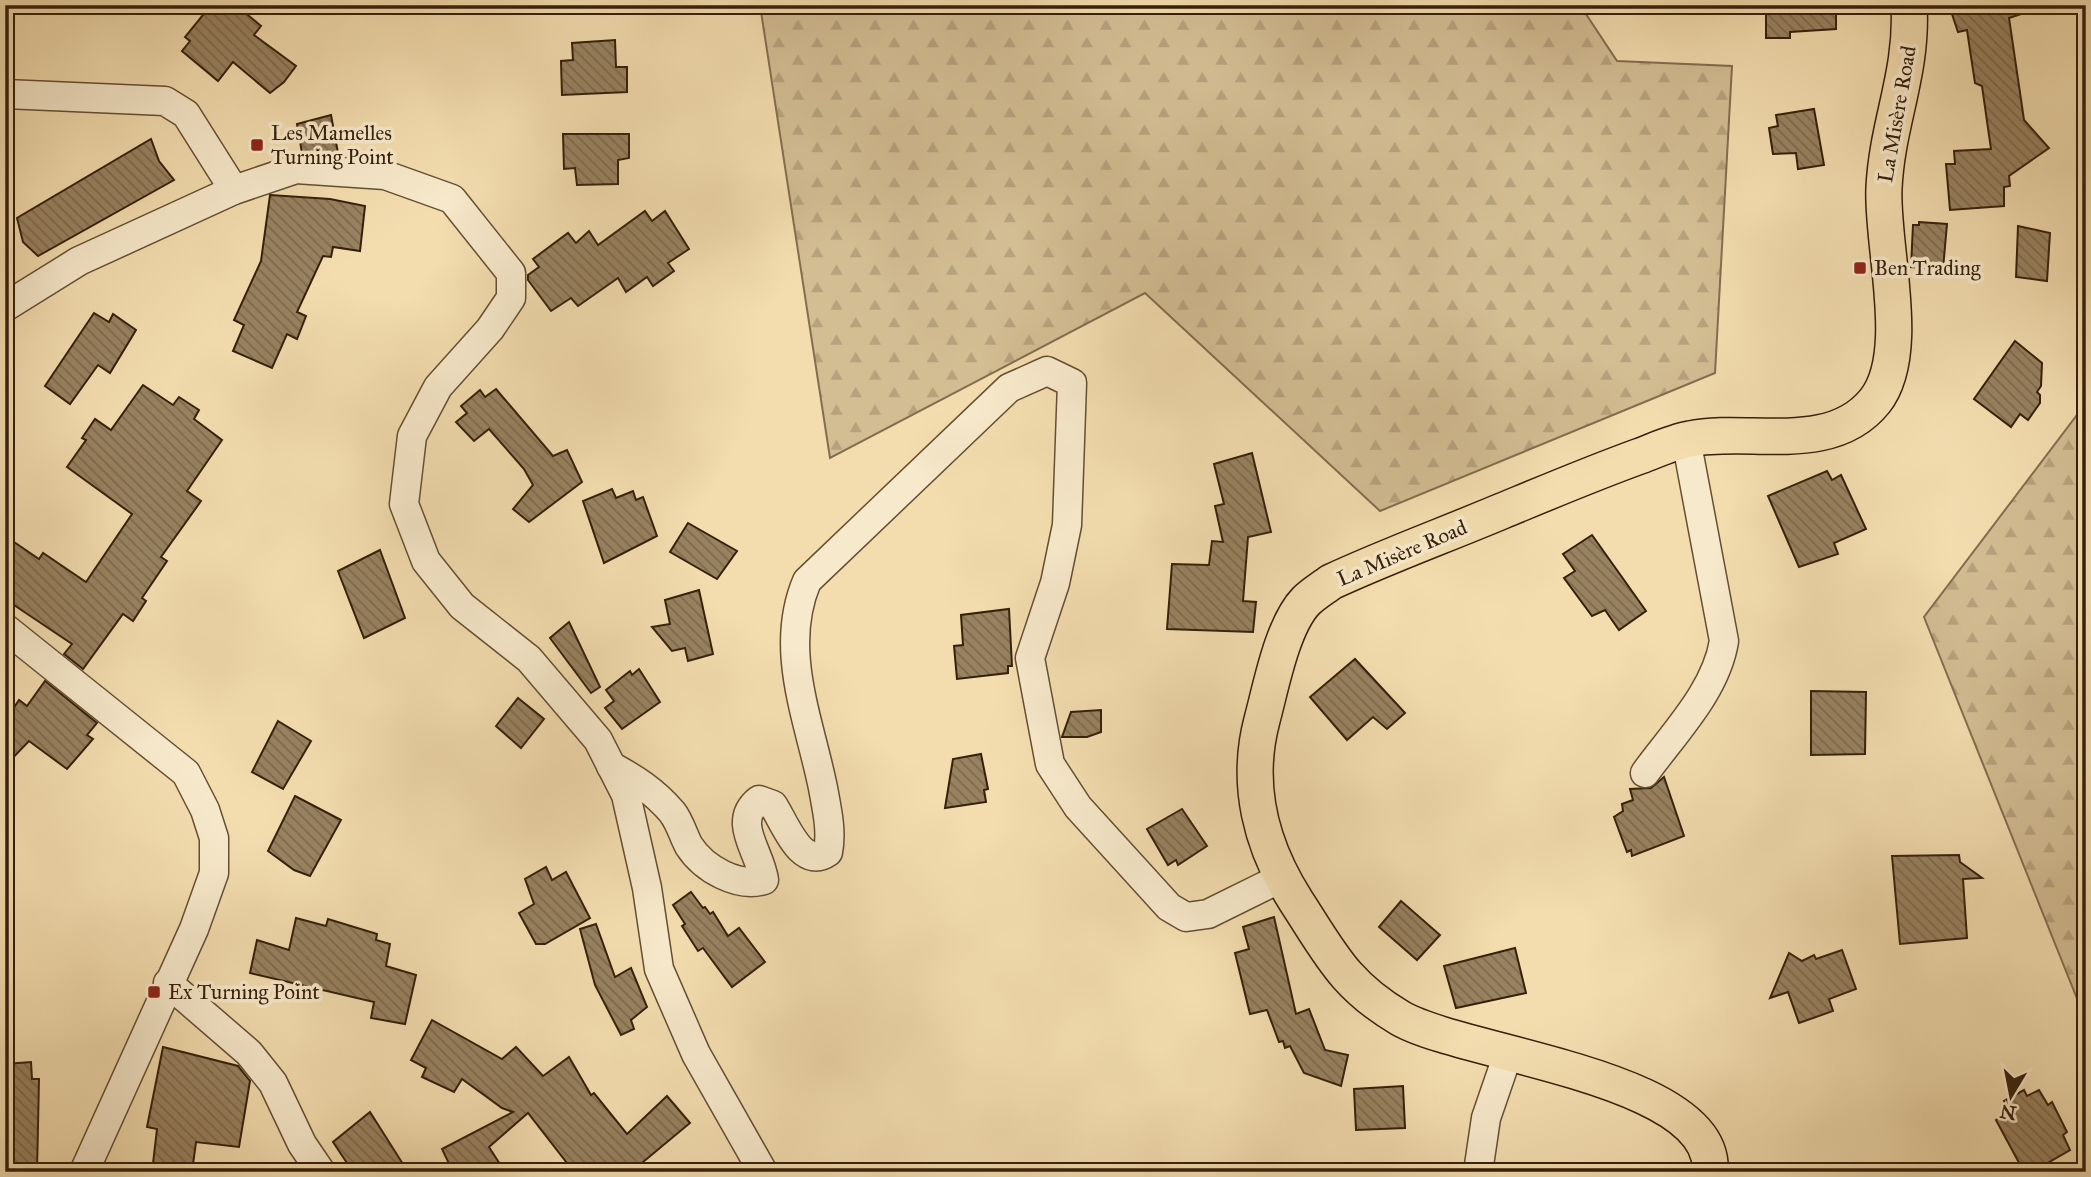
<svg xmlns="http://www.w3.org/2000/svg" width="2091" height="1177" font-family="'IM FELL Great Primer',serif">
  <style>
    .forest { fill: url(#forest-firs); stroke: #846e4e; stroke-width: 2 }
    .building { fill: url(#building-back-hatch); stroke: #35200a; stroke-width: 2 }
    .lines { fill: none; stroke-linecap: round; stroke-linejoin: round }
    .minor-casing { stroke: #644f33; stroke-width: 31 }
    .major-casing { stroke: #35200a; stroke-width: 38 }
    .minor { stroke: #f7e9cb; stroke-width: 28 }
    .major { stroke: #f3ddaf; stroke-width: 35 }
    .poi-dot { fill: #8f2418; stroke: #f7e9cb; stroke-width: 2.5 }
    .labels { text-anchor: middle; stroke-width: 7; stroke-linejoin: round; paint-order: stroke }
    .street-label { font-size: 21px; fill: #35200a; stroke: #f7e9cb }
    .poi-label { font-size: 21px; fill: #35200a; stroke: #f7e9cb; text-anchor: start }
  </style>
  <defs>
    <pattern id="forest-firs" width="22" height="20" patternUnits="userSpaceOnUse" patternTransform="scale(1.75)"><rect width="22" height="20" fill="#d3bd93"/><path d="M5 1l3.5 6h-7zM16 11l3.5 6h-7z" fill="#b6a27d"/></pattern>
    <pattern id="building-back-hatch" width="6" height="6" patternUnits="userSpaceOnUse" patternTransform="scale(1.75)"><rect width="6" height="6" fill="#988260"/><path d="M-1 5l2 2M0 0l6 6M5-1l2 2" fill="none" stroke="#7d6a4d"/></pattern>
  </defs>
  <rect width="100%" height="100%" fill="#f3ddaf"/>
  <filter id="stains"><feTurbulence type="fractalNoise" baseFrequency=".00286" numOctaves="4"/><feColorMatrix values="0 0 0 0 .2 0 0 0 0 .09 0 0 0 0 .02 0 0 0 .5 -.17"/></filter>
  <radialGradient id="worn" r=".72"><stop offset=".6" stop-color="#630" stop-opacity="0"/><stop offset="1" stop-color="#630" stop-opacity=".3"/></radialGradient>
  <g class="forest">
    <polygon points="760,5 1580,5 1617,61 1732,66 1715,373 1380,511 1145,293 830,458"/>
    <polygon points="2086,403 2086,1021 1924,617"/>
  </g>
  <g class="building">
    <polygon points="211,5 236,5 261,26 254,35 296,66 284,82 270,93 233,62 218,81 182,51 190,41 185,37"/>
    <polygon points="1766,5 1836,5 1836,29 1790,32 1790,38 1766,38"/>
    <polygon points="1949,5 2029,5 2030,11 2009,18 2024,120 2049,148 2009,176 2010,186 2004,187 2004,206 1950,210 1946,164 1955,164 1954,151 1991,149 1982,86 1975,83 1967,30 1958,32"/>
    <polygon points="615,40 616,67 627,67 627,92 562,95 561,61 573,60 572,43"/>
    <polygon points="1814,109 1824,165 1798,169 1796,153 1773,154 1769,128 1778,126 1776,115"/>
    <polygon points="331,115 338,153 302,153 297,124"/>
    <polygon points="563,134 629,134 629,158 618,160 618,184 577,185 575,168 564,169"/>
    <polygon points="151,139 159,161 174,180 38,256 23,242 17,218"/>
    <polygon points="270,195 330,199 365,206 360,251 333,247 331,257 323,256 297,312 306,316 297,339 287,334 272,368 233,351 244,325 234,320 261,261"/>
    <polygon points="645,211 652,221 665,211 689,249 668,263 674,271 653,286 647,277 626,292 618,278 578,306 571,298 551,311 528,280 528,275 539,267 533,259 568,233 576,243 589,231 598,245"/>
    <polygon points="1919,222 1947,224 1943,269 1911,267 1913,225 1919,225"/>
    <polygon points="2018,226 2050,233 2047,281 2016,277"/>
    <polygon points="94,313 109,322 113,314 136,330 110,373 98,365 70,404 45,386"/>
    <polygon points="2015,341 2042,363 2041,386 2037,392 2040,395 2040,403 2028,420 2020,414 2011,427 1974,399"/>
    <polygon points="143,385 173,405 179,397 199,410 194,419 222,440 187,491 201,501 161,557 167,561 142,598 146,601 133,621 123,614 83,669 64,654 72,644 5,599 5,536 39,559 43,553 86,582 132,514 67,467 86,440 82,438 95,419 111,430"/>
    <polygon points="496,389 553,456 567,450 582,482 529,522 513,509 533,485 524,469 489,429 474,441 456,422 467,413 461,406 480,390 485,397"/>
    <polygon points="1252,453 1271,532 1248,537 1243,601 1256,602 1253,632 1167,629 1172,564 1209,565 1212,541 1223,542 1215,506 1224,504 1214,464"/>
    <polygon points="1827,471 1832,480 1841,475 1866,529 1834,543 1838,554 1799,567 1768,496"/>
    <polygon points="612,489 616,498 633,491 636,500 643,497 657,536 604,563 583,501"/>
    <polygon points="688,523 737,551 717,579 670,552"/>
    <polygon points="1592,535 1646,611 1619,630 1605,610 1592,616 1564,578 1575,571 1563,554"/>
    <polygon points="380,550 405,618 364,638 338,571"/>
    <polygon points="699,590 713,654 688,661 685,648 672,651 652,627 670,624 665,600"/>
    <polygon points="1009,609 1012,666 1008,666 1008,673 957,679 954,646 963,645 961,615"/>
    <polygon points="569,622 600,687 591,693 550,638"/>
    <polygon points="1355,659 1405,713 1387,729 1373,717 1347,740 1310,697"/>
    <polygon points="639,669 660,702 622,729 605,708 614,701 606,690 630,671 632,675"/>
    <polygon points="45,681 97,723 87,735 93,739 67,769 29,741 5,766 5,721 19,700 27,706"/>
    <polygon points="1811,691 1866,692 1865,754 1811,755"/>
    <polygon points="518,698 544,719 521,748 496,726"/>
    <polygon points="1101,710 1101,732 1087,737 1062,737 1071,712"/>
    <polygon points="278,721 311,741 283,789 252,772"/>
    <polygon points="981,754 988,789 984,790 986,802 945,808 953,759"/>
    <polygon points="1664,777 1684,836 1632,856 1631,850 1627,852 1614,817 1623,811 1622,804 1633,800 1630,789 1651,788"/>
    <polygon points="295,796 341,820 310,876 294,870 268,851"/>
    <polygon points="1182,809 1207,846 1178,865 1176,860 1168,865 1147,829"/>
    <polygon points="1959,855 1960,862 1982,878 1963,879 1967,938 1900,944 1892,856"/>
    <polygon points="546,867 552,880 566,872 590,918 545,944 536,944 519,913 534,904 525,879"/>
    <polygon points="691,892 703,908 705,907 710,914 713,912 728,936 739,928 765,962 732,987 703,948 698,951 682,926 685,924 673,905"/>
    <polygon points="1401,901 1440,935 1417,960 1379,927"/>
    <polygon points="1274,917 1296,1014 1309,1009 1325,1050 1348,1055 1341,1086 1304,1073 1290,1046 1285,1048 1283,1041 1279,1042 1267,1010 1250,1014 1235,953 1249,949 1243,927"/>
    <polygon points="296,918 326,926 328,919 377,934 376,940 390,944 386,966 416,975 405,1024 371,1018 374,1002 250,973 257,940 289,950"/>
    <polygon points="596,924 615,977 631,968 647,1007 631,1020 634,1029 621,1035 595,985 580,929"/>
    <polygon points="1515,948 1526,993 1456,1008 1444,966"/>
    <polygon points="1842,950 1856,989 1829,999 1833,1011 1799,1023 1788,992 1770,998 1789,953 1802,961 1814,955 1816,959"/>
    <polygon points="432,1020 502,1059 516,1047 543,1076 569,1057 591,1095 594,1093 627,1134 667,1096 690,1123 631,1172 574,1172 528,1113 489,1147 505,1172 453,1172 442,1149 513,1112 502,1108 462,1079 454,1092 422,1077 426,1068 411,1060"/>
    <polygon points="163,1047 238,1066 250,1081 239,1147 196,1142 192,1172 152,1172 157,1129 147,1127"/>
    <polygon points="31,1062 32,1079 39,1079 37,1172 5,1172 5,1064"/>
    <polygon points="1403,1086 1405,1128 1356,1130 1354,1089"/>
    <polygon points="2024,1090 2027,1096 2039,1090 2048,1105 2052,1102 2067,1132 2063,1135 2070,1150 2032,1172 2024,1172 1996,1120 2009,1112 2004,1101"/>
    <polygon points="370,1112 408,1172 353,1172 333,1142"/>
  </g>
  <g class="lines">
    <g class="minor-casing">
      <g id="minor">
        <polyline points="5,94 165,101 186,114 234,190"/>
        <polyline points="5,307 79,261 234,190 296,169 385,175 452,199 511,273 511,298 490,329 438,387 412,436 404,504 426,561 462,606 529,659 598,740 626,795 647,888 659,969 696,1054 763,1172"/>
        <polyline points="5,628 186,773 205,810 214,838 214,873 194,929 84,1172"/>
        <path d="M611,766C635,779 654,791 672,812C680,822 683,835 689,846C704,869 738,888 764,880C760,851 731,822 759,800L773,805C785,823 801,871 828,852C832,831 827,810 823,788C809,719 778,649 807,581L1009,388L1047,371L1072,383L1067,525L1055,583L1030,658L1050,764L1078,807L1169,907L1186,917L1208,914L1281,878"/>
        <path d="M1645,773C1674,733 1716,691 1724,641L1686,439"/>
        <polyline points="168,983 249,1053 273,1083 302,1144 321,1172"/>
        <polyline points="1478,1172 1486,1118 1508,1054"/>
      </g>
    </g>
    <g class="major-casing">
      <path id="major" d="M1710,1172C1718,1077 1464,1055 1400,1018C1344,985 1330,953 1296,901C1261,846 1245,784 1262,720C1271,687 1282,626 1306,601C1313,594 1323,588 1331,582C1387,556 1445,535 1502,511C1548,492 1593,473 1640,456C1656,450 1673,442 1690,439C1749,427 1831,456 1875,401C1913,353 1881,246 1884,188C1887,123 1913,73 1909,5"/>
    </g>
    <use href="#minor" class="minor"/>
    <use href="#major" class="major"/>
  </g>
  <g class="poi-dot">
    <rect x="250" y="138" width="14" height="14" rx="3.5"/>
    <rect x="1853" y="261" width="14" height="14" rx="3.5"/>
    <rect x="147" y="985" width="14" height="14" rx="3.5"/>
  </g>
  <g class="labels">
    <g class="street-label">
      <text transform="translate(1897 114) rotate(-80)" y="7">La Misère Road</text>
      <text transform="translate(1402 553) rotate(-23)" y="7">La Misère Road</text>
    </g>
    <g class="poi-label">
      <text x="271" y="140">Les Mamelles<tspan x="271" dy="24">Turning Point</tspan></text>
      <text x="1874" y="275">Ben Trading</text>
      <text x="168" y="999">Ex Turning Point</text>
    </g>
  </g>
  <rect width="2091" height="1177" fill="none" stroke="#f3ddaf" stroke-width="28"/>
  <rect x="7" y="7" width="2077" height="1163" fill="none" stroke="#35200a" stroke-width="3.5"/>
  <rect x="14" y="14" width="2063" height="1149" fill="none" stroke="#35200a" stroke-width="2"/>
  <g transform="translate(2011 1096) rotate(190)" stroke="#f7e9cb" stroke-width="5" paint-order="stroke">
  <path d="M0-5L12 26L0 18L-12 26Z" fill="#35200a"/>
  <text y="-10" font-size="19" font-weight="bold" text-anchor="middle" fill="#35200a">N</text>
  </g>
  <rect width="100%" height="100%" filter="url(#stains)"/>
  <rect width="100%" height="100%" fill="url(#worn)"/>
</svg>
